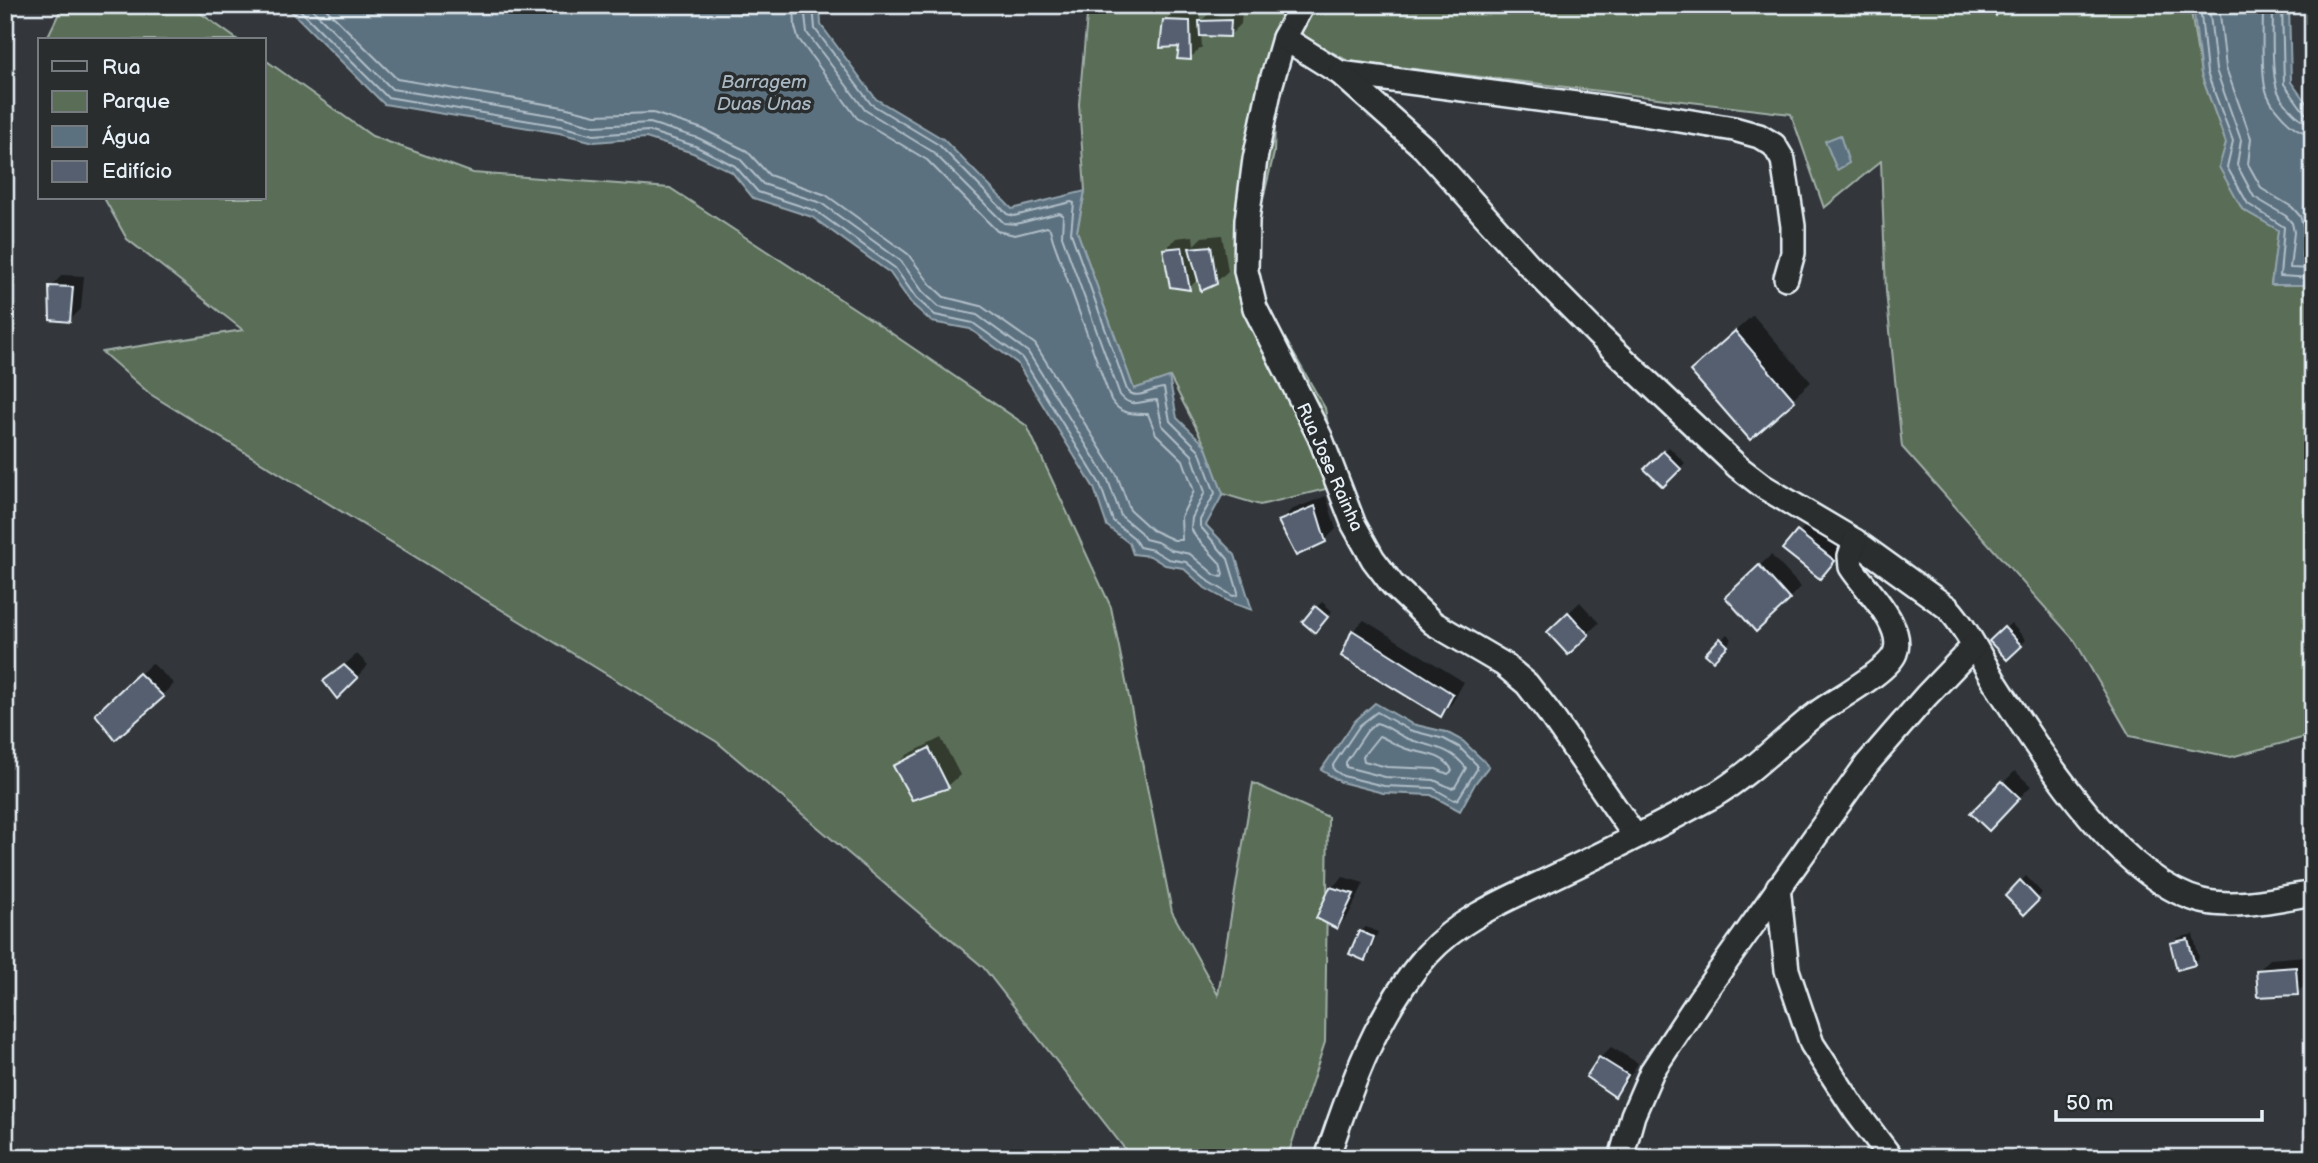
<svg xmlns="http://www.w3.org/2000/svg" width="2318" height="1163" font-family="'Balsamiq Sans',sans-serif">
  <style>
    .green { fill: #5a6d57; stroke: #a1afa8; stroke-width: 2 }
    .water { fill: #5c717f; stroke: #94a4af; stroke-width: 2 }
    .shadow { fill: #0007 }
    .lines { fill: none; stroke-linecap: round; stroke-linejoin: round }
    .shore { stroke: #b0bec8; stroke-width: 2 }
    .building { fill: #555f6f; stroke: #e8f1f8; stroke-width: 2 }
    .street-casing { stroke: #e8f1f8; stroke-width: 28 }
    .street { stroke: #2a2d2e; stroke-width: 23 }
    .labels { text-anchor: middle; stroke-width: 7; stroke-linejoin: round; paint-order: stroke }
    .street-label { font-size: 18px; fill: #e8f1f8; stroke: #2a2d2e }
    .water-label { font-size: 19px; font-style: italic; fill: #a9b7c2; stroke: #2a2d2e }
  </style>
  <rect width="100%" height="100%" fill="#33373b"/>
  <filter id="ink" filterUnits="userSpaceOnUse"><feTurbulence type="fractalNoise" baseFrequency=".0143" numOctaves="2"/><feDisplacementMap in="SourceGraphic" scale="14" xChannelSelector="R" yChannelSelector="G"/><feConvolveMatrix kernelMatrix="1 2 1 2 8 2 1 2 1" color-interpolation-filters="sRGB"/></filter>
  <g filter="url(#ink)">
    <g class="green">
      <polygon points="63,5 189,5 238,40 46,40"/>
      <polygon points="1088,5 1302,5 1291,26 1314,5 2190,5 2201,74 2226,143 2242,209 2279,230 2271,284 2313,285 2313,735 2231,757 2130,736 2075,641 1902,447 1886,292 1881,161 1824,208 1791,114 1348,61 1289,29 1277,60 1274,153 1246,271 1325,408 1338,486 1260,505 1223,494 1205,445 1170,377 1134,389 1077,231 1085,191 1079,104"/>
      <polygon points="264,59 372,136 473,173 670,188 869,318 1027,426 1111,607 1172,912 1218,995 1253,783 1328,817 1325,1042 1287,1158 1132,1158 983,967 717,742 150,394 102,352 243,330 127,239 104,198 264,198"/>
    </g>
    <g class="water">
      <polygon points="285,5 820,5 821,25 876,99 943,139 1012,209 1085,191 1077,231 1134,389 1169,377 1177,418 1205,445 1223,494 1206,525 1235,555 1252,610 1232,603 1205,588 1183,568 1165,565 1150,556 1133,554 1129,543 1107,526 1094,488 1017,363 970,329 932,322 911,303 890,273 812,217 753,198 732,172 693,153 646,138 594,142 559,133 384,104"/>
      <polygon points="2193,5 2289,5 2291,82 2313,112 2313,285 2271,285 2278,230 2242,209 2219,167 2226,143 2201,74"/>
      <polygon points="1840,135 1849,163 1837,170 1825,141"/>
      <polygon points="1375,703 1412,724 1446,732 1463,741 1489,766 1476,782 1460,811 1431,795 1383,793 1341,782 1321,770 1355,721"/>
    </g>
    <g class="shadow">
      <polygon points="1176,9 1200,10 1201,22 1212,10 1242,9 1241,24 1229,36 1201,34 1202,47 1190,58 1165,21"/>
      <polygon points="1222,235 1228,271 1216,282 1199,278 1189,288 1165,250 1176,238 1193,236 1194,245 1202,237"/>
      <polygon points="62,275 84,276 81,309 69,321 51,287"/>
      <polygon points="1753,315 1811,382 1750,437 1710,354"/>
      <polygon points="1669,447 1685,463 1663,485 1647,469"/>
      <polygon points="1326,496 1336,529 1325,540 1280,522 1291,510"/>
      <polygon points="1810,520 1845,548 1831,565 1785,549"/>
      <polygon points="1771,555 1801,587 1756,629 1727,597"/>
      <polygon points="1322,602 1332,611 1320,625 1317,607"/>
      <polygon points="1580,602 1599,623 1587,634 1561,620"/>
      <polygon points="1364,620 1464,682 1452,703 1441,715 1353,631"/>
      <polygon points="2011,623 2026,640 2007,658 1992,642"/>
      <polygon points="1727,634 1732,639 1713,659 1708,654"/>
      <polygon points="357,654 368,665 338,697 326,681"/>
      <polygon points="152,663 174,684 116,737 109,703"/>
      <polygon points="941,738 960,775 948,786 913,798 895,767 907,755"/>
      <polygon points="2015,771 2031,786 1989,828 1973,813"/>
      <polygon points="7,818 9,827 5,831 5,819"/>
      <polygon points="2026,876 2042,893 2024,912 2007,896"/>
      <polygon points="1343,877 1364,883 1348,916 1337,927 1331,888"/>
      <polygon points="1366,927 1378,932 1370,953 1364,958 1360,932"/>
      <polygon points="2193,934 2199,958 2194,964 2172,944 2178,938"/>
      <polygon points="2307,956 2309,981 2297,993 2258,971 2270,959"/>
      <polygon points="1611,1047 1638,1063 1626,1083 1615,1095 1600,1058"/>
    </g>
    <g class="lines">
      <g class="shore">
        <path d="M295,5L387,97L560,126L594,135L648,131L695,146L735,166L758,192L816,211L895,268L916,298L935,315L973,323L1022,358L1100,484L1113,521L1134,538L1139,547L1153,550L1168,559L1186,562L1210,582L1233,596L1237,595L1238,592L1228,559L1200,526V520L1215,493L1199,450L1170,421L1164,388C1151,388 1137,402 1127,390L1071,233L1074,203L1071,202L1014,216L1007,214L939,145L871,104L815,29L813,5"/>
        <path d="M308,5L392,89L562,117L595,126L650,123L698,138L739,158L763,184L821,203L901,261L923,292L939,307L977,315L1028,352L1108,480L1121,516L1140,532L1145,539L1157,542L1171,550L1190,554L1215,575L1222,577L1223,574L1220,563L1195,536L1191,528L1192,518L1205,492L1192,455L1162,425L1157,400C1142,400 1132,410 1120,395L1062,236L1063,215L1059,213L1016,224L1004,223L933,152L865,110L807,33L804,5"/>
        <path d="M322,5L397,79L563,107L596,115L653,113L703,129L747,151L769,175L826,195L908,254L931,285L944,297L981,306L1035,344L1117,475L1130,510L1152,530L1174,540H1182L1181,517L1194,491L1183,460L1156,434L1148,414C1132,414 1121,415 1111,400L1053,240L1050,229L1047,227L1015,235L997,231L927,160L857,118L798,38L795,27L794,5"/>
        <polyline points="2200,5 2207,73 2233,141 2227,167 2248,204 2284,227 2280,276 2313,278"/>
        <polyline points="2209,5 2216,70 2241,140 2237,165 2254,197 2286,216 2292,223 2294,232 2290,268 2313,269"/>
        <polyline points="2219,5 2226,68 2251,138 2248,164 2262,189 2292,207 2300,216 2305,231 2302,256 2304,259 2313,259"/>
        <path d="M2263,5C2263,27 2261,66 2265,87C2269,106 2294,134 2313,134"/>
        <path d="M2273,5C2273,26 2271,66 2276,85C2278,98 2299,123 2313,124"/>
        <polyline points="2282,5 2284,84 2305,113 2313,115"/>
        <polygon points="1377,712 1409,730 1444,739 1459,747 1477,765 1477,769 1458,799 1454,800 1433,788 1384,786 1343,776 1334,770 1333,765 1360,725"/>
        <path d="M1376,723C1387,725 1396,734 1406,738C1430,748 1449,745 1466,768L1455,787L1451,788L1434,780L1385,777L1346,767V762L1367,731Z"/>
        <path d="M1379,736C1387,739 1395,745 1404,748C1419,754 1446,753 1452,771L1448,774L1436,769L1387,767L1364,761L1363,756Z"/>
      </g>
    </g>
    <g class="building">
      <polygon points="1984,5 2002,5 1996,16"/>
      <polygon points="1163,20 1190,21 1191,60 1177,59 1179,47 1160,48"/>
      <polygon points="1231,20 1230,37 1200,36 1199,21"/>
      <polygon points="1211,246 1217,284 1201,291 1189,248"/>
      <polygon points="1182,247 1190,290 1170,287 1163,249"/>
      <polygon points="49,286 73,287 70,322 50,320"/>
      <polygon points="1735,331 1795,401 1750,440 1690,371"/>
      <polygon points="1663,451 1681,469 1663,487 1644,469"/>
      <polygon points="1315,506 1326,542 1296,556 1278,521"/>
      <polygon points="1797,531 1835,561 1820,579 1782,549"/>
      <polygon points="1759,565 1790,600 1756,632 1725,597"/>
      <polygon points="1315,606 1328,617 1315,633 1302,622"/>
      <polygon points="1568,612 1589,635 1568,655 1547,632"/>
      <polygon points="2004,627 2022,646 2007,660 1989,641"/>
      <polygon points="1352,630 1453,694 1441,717 1341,656"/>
      <polygon points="1720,638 1728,646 1713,661 1705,654"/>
      <polygon points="344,665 358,678 337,699 323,681"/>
      <polygon points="139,673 164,697 115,740 95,714"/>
      <polygon points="929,748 949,788 912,800 893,766"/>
      <polygon points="2002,781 2020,798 1989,831 1970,813"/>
      <polygon points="2020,880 2039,900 2024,915 2005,896"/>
      <polygon points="1330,887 1354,894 1337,929 1316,918"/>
      <polygon points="1359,931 1374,937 1365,961 1349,954"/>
      <polygon points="2188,939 2195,965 2177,970 2170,943"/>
      <polygon points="2296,967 2298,995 2258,997 2256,970"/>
      <polygon points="1599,1057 1628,1075 1615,1097 1586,1077"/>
    </g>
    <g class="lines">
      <g class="street-casing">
        <g id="street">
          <polyline points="1302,5 1284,38 1270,87 1255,159 1247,220 1246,271 1255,308 1320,437 1354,525 1373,559 1392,584 1433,623 1503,664 1527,684 1550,714 1635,836"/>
          <polyline points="1284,38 1340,73 1607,108 1734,129 1759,136 1774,145 1783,160 1793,226 1793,253 1786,278"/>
          <path d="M1340,73L1424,148L1529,265L1597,334L1738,467L1764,487L1855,541L1948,608C1967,629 1981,659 1996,684C2040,752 2119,880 2202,901C2237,909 2278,899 2313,893"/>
          <polyline points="1778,887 1787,970 1812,1044 1855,1110 1891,1158"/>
          <path d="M1327,1158C1351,1086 1376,1013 1427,955C1463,915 1515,896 1562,873C1613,849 1664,823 1713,796C1752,773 1781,741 1816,714C1834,700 1888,672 1895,653C1906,626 1864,588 1851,567L1850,556L1855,541"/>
          <polyline points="1621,1158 1633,1115 1652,1071 1699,1000 1867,764 1926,696 1973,647"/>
        </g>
      </g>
      <use href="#street" class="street"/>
    </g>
  </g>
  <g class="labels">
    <g class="street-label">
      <text transform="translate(1330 467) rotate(66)" y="6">Rua Jose Rainha</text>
    </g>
    <g class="water-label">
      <text x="764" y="88">Barragem<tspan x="764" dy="22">Duas Unas</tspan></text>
    </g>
  </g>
  <rect width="2318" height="1163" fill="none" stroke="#2a2d2e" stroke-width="28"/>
  <rect x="14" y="14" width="2290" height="1135" fill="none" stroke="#e8f1f8" stroke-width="2.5" filter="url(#ink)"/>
  <rect x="38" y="38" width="228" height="161" fill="#2a2d2e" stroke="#767b7f" stroke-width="2"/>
  <rect x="52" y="61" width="35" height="10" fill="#2a2d2e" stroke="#767b7f" stroke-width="2"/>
  <text x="102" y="74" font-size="21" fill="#e8f1f8">Rua</text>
  <rect x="52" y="91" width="35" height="21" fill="#5a6d57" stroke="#767b7f" stroke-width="2"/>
  <text x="102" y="108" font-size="21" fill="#e8f1f8">Parque</text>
  <rect x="52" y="126" width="35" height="21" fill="#5c717f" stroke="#767b7f" stroke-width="2"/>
  <text x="102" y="144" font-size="21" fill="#e8f1f8">Água</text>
  <rect x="52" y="161" width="35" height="21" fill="#555f6f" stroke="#767b7f" stroke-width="2"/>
  <text x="102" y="178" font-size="21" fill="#e8f1f8">Edifício</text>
  <path d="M2056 1110v10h206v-10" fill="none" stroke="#e8f1f8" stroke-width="3.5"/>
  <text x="2066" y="1110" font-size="21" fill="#e8f1f8" stroke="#2a2d2e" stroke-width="5" paint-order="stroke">50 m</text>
</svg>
